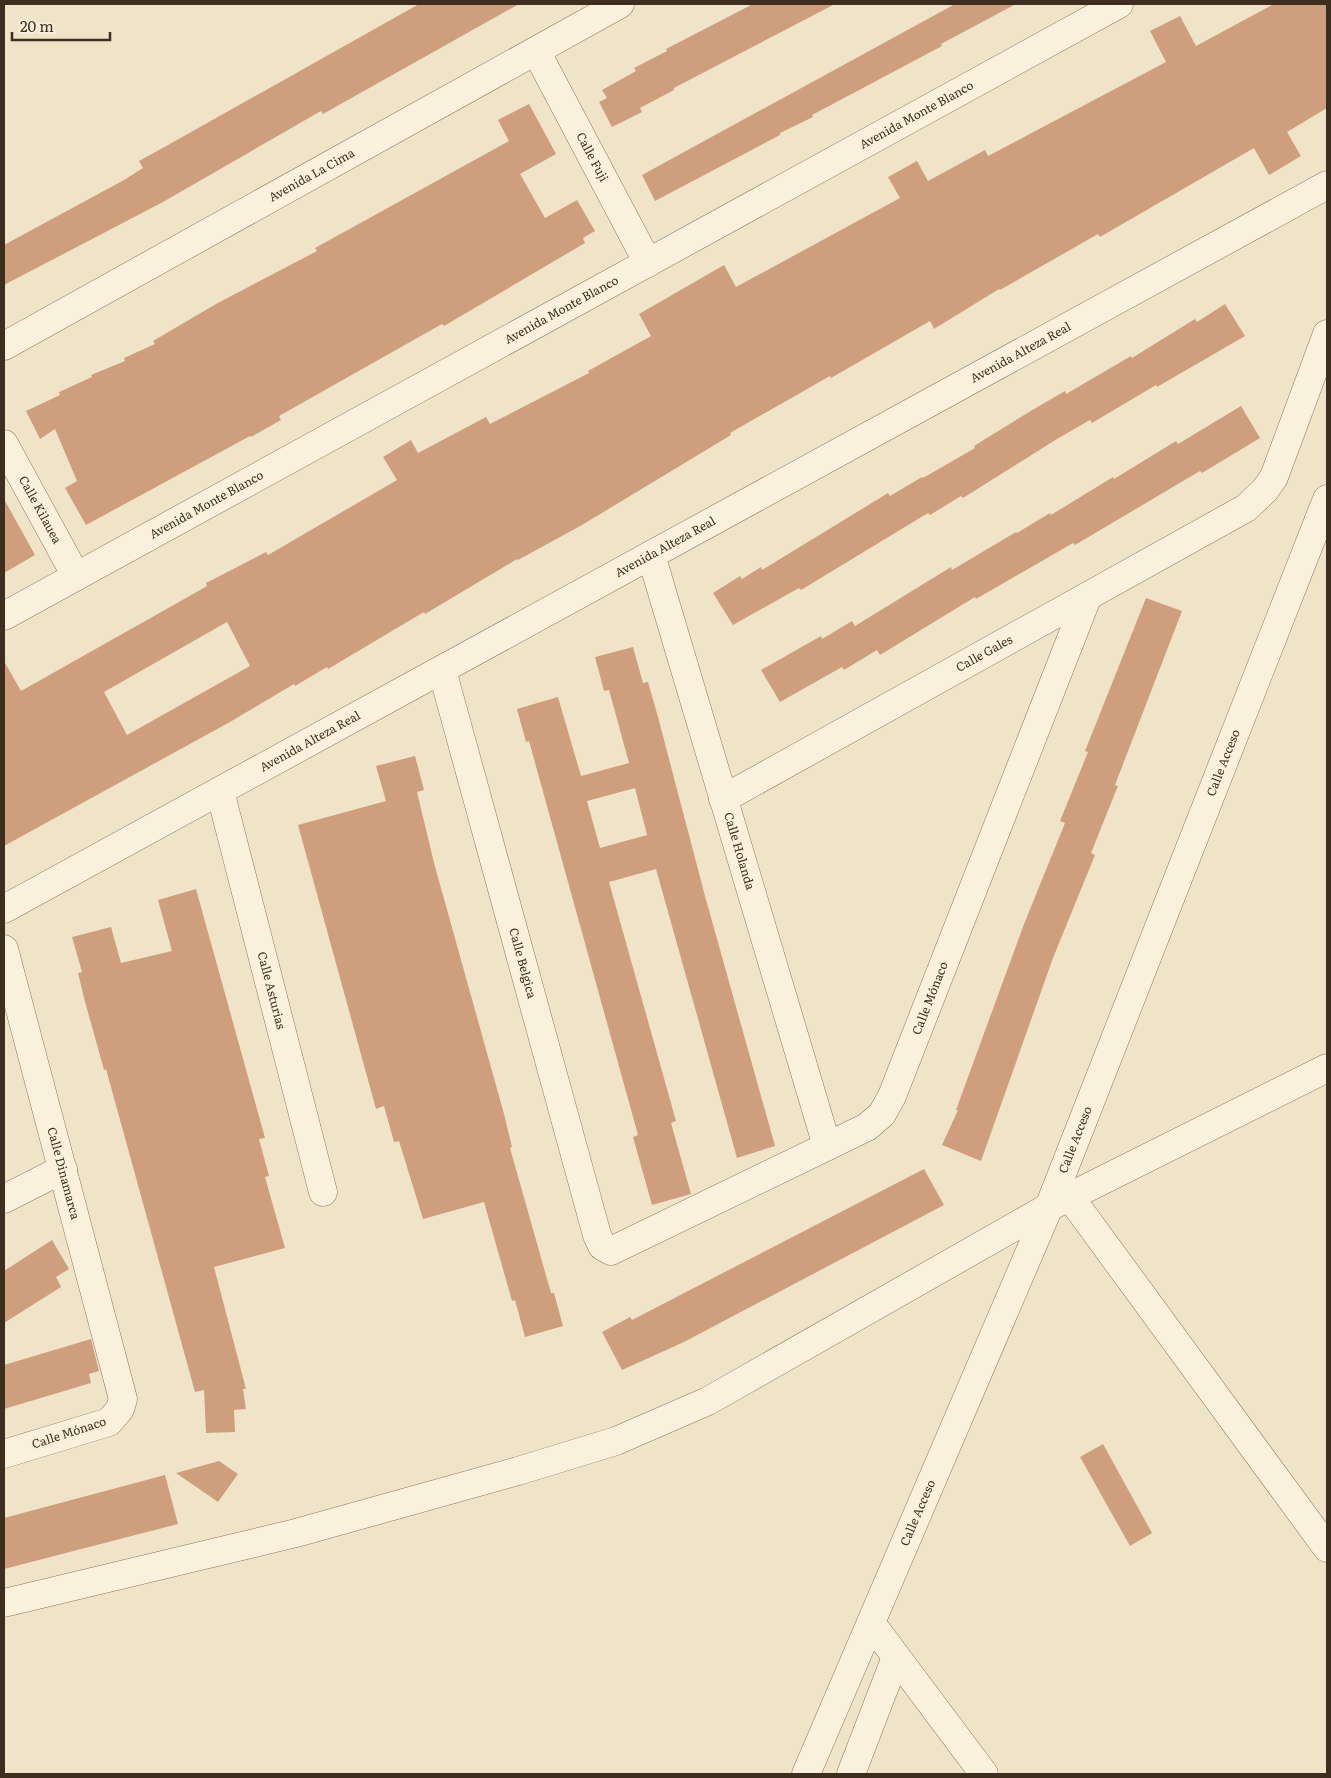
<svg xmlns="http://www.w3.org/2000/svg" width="1331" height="1778" font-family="Literata,serif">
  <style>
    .building { fill: #cf9f7d; fill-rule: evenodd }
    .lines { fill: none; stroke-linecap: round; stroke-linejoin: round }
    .minor-casing { stroke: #8d765c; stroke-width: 29 }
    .minor { stroke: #faf1dc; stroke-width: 28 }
    .labels { text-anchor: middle; stroke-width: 4; stroke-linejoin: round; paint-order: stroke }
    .street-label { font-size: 12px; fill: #3d2e20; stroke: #f7eed8 }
  </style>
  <rect width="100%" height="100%" fill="#f0e4c8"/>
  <g class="building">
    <polygon points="419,4 519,4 355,96 323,114 321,111 163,202 4,285 4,245 124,180 143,168 139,161 168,145"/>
    <polygon points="753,4 835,4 674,88 674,90 640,108 642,112 612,127 599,102 607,98 602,90 636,71 634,68 667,51 666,49"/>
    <polygon points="955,4 1016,4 941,44 942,46 812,115 813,117 780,133 780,135 655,201 642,175"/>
    <path d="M1274,4H1327V108L1287,132L1301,156L1269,175L1254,148L1100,237L1098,234L1000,290L999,289L934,329L930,321L831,378L830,376L730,433L731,435L582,525L518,560L517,559L425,614L424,612L328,669L327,667L295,686L294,684L230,722L4,846V661L21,691L186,598L207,586L206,583L266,552L268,555L397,480L383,457L411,440L418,453L486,417L490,424L589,373L588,371L651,336L639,314L724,265L736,287L900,198L888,177L917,161L928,181L985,150L988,156L1166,62L1150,31L1180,16L1196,46ZM227,622L250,666L127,735L104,692Z"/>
    <polygon points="529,104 556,154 520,174 545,218 577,200 595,231 583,238 585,243 444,326 442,324 279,416 281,420 251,437 250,436 86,525 65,488 77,481 55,429 40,439 26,411 60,395 59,392 92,377 91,375 125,361 124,358 155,344 153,341 216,304 317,251 315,248 509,141 498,120"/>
    <polygon points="1225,304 1245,336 1157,387 1156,385 1092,423 1090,420 1057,439 963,498 961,496 930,515 928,513 801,590 799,588 733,625 713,593 740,576 742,579 761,567 762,570 888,493 890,496 922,477 923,478 975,448 974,446 1034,409 1065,391 1066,394 1131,356 1132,358 1195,319 1197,322"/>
    <polygon points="1241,406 1260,438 1202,473 1200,471 1075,545 1073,543 976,599 975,597 880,655 877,650 844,670 842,667 780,702 761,670 821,636 822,639 852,621 855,626 951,567 952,570 1016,532 1017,533 1050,513 1051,515 1113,477 1114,479 1176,441 1178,444"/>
    <polygon points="4,499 35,555 4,573"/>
    <polygon points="1146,598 1182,611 1115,785 1118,786 1091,853 1095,855 1053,958 981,1161 942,1145 958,1110 956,1110 1024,924 1065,823 1060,821 1088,752 1085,751"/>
    <path d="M633,647L643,683L648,682L658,717L705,896L775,1146L737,1158L656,869L609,882L676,1121L671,1123L691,1194L652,1205L633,1137L638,1135L529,741L526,742L517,709L558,697L581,776L629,763L609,690L604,691L595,657ZM635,788L647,835L600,848L587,801Z"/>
    <polygon points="415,756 424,790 417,792 434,863 504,1114 512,1147 510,1148 551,1293 554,1293 563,1326 525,1337 515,1300 512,1301 484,1202 423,1219 399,1141 394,1142 384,1106 376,1109 298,825 386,801 376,766"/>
    <polygon points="196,889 265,1138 259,1139 269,1176 265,1177 285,1248 214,1267 246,1389 243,1389 246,1409 234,1410 235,1432 206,1433 204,1390 195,1392 106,1069 104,1070 84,998 78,973 82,972 72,937 111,927 121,963 172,951 158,900"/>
    <polygon points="924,1169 944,1205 684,1342 622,1370 602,1332 630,1317 632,1320"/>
    <polygon points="52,1240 69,1269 56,1277 61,1287 4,1323 4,1271"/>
    <polygon points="91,1339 99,1371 89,1374 91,1383 4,1409 4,1365"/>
    <polygon points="1103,1444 1152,1533 1130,1546 1080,1457"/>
    <polygon points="219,1461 238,1474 218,1502 176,1473"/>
    <polygon points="165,1475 178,1524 4,1569 4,1518"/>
  </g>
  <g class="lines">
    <g class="minor-casing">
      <g id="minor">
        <path id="s1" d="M536,51L648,263"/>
        <path id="s2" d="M4,346L620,4"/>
        <path id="s3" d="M4,444L76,576"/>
        <path id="s4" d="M651,555L827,1146"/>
        <path id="s5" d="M4,616L1119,4"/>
        <path id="s6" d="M442,670L597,1235L602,1246L611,1251L867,1127L882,1114L892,1096L1087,598"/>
        <path id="s7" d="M220,791L323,1192"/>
        <path id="s8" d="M723,799L1246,508L1265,490L1274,477L1327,334"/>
        <path id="s9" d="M4,909L1327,185"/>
        <path id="s10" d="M4,949L123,1399L120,1409L109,1422L4,1454"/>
        <polyline points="1070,1197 1327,1548"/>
        <polyline points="4,1199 63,1169"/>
        <polyline points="4,1603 296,1533 518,1471 616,1441 708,1401 1049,1207 1327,1068"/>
        <polyline points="871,1623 984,1774"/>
        <path id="s11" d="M806,1774L1049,1207L1327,499"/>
        <polyline points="851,1774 896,1657"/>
      </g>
    </g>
    <use href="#minor" class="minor"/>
  </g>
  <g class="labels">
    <g class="street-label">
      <text dy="4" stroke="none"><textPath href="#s5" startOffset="1041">Avenida Monte Blanco</textPath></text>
      <text dy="4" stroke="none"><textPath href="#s1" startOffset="120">Calle Fuji</textPath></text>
      <text dy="4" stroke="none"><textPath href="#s2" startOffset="352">Avenida La Cima</textPath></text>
      <text dy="4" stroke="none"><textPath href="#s5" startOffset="636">Avenida Monte Blanco</textPath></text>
      <text dy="4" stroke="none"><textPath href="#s9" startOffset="1159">Avenida Alteza Real</textPath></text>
      <text dy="4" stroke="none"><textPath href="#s5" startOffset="231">Avenida Monte Blanco</textPath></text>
      <text dy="4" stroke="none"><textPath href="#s3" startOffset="75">Calle Kilauea</textPath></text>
      <text dy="4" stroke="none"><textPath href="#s9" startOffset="754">Avenida Alteza Real</textPath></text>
      <text dy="4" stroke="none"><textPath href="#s8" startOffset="299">Calle Gales</textPath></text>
      <text dy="4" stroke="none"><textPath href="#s9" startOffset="349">Avenida Alteza Real</textPath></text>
      <text dy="4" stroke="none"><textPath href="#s11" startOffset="1094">Calle Acceso</textPath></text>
      <text dy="4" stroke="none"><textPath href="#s4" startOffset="309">Calle Holanda</textPath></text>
      <text dy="4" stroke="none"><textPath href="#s6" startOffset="304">Calle Belgica</textPath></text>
      <text dy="4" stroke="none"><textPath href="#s7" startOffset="206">Calle Asturias</textPath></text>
      <text dy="4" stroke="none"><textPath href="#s6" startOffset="1038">Calle Mónaco</textPath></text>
      <text dy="4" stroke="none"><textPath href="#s11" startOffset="689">Calle Acceso</textPath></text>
      <text dy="4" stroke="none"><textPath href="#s10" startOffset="232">Calle Dinamarca</textPath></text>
      <text transform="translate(69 1433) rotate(-18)" y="4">Calle Mónaco</text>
      <text dy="4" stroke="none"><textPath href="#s11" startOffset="284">Calle Acceso</textPath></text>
    </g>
  </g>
  <rect width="1331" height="1778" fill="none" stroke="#3d2e20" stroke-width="10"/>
  <path d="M12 32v8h98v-8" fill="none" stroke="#3d2e20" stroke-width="2.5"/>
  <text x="20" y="32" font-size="15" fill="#3d2e20" stroke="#f7eed8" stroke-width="4" paint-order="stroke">20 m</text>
</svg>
